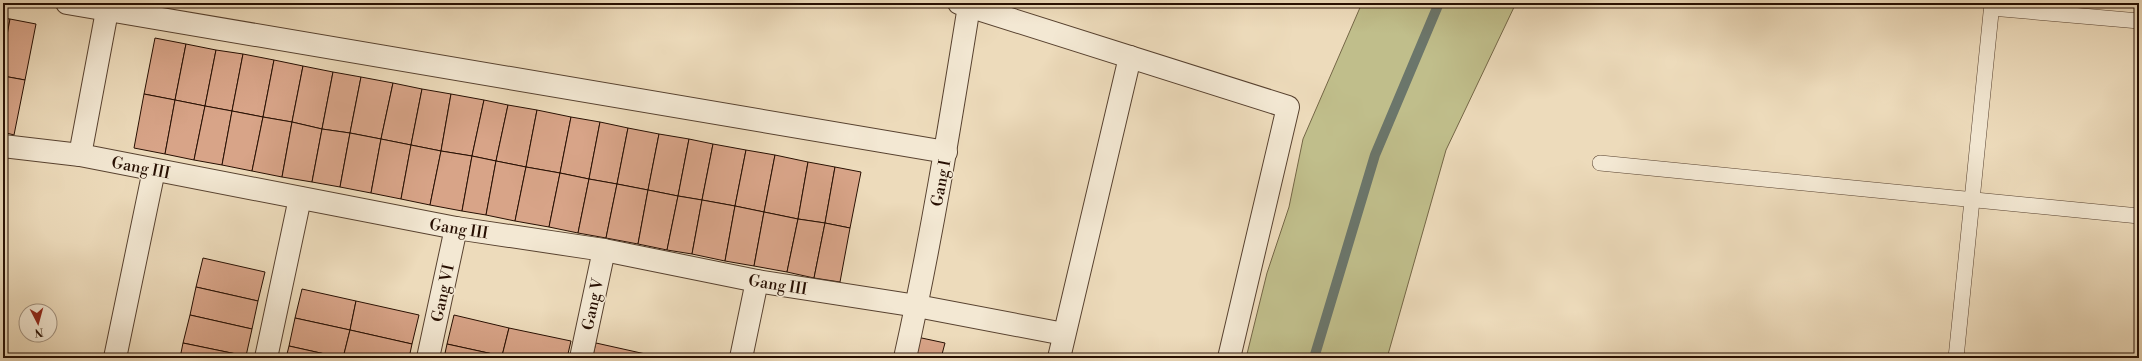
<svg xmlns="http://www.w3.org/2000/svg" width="2142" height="361" font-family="'Libre Bodoni',serif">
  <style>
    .green { fill: #c0be8b; stroke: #746646 }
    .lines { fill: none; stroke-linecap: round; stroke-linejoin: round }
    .stream { stroke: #6b766b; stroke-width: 10 }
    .building { fill: #d8a488; stroke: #270f02 }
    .lane-casing { stroke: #584230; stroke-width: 16 }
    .street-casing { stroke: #584230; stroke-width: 24 }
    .lane { stroke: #f3e8d3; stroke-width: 15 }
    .street { stroke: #f3e8d3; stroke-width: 22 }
    .labels { text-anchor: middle; stroke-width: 3; stroke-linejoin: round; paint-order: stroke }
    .street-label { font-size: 16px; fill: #270f02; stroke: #f3e8d3 }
  </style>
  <rect width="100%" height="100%" fill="#eddbbb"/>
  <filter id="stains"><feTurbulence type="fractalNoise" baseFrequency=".005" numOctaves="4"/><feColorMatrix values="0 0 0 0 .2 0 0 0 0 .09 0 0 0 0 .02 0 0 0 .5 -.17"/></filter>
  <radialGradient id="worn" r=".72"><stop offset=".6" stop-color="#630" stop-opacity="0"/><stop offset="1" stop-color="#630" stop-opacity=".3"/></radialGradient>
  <polygon class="green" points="1362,3 1516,3 1446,150 1387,358 1246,358 1267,273 1289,207 1303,139"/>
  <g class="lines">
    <polyline class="stream" points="1314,358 1375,155 1439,3"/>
  </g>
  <g class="building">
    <polygon points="3,18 10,19 3,57"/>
    <polygon points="10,19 36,24 25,80 3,76 3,57"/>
    <polygon points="155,38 186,44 175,100 144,94"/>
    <polygon points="186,44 216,50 205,106 175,100"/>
    <polygon points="216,50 243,54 232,111 205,106"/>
    <polygon points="243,54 274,60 263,117 232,111"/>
    <polygon points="274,60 303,66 292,122 263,117"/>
    <polygon points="303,66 333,72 322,129 292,122"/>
    <polygon points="333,72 361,77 350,133 322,129"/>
    <polygon points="3,76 25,80 14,135 3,132"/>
    <polygon points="361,77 393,83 381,139 350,133"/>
    <polygon points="393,83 422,89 411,145 381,139"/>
    <polygon points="422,89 451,94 441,151 411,145"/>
    <polygon points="144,94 175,100 165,154 134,148"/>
    <polygon points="451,94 484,100 472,156 441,151"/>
    <polygon points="175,100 205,106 194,160 165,154"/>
    <polygon points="484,100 508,105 496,161 472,156"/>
    <polygon points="508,105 537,110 526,167 496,161"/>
    <polygon points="205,106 232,111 222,165 194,160"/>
    <polygon points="537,110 571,117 560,173 526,167"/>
    <polygon points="232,111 263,117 252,171 222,165"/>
    <polygon points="263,117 292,122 282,177 252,171"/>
    <polygon points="571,117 600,122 589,179 560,173"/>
    <polygon points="292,122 322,129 312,182 282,177"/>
    <polygon points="600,122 628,128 617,184 589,179"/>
    <polygon points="628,128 659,134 648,190 617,184"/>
    <polygon points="322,129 350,133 340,187 312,182"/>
    <polygon points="350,133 381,139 371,193 340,187"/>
    <polygon points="659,134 689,139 678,196 648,190"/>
    <polygon points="381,139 411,145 401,199 371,193"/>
    <polygon points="689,139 713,144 702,200 678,196"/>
    <polygon points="713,144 746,150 735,206 702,200"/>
    <polygon points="411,145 441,151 430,205 401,199"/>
    <polygon points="746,150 775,155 764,212 735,206"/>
    <polygon points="441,151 472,156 462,211 430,205"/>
    <polygon points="775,155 808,162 798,219 764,212"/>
    <polygon points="472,156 496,161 486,215 462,211"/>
    <polygon points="496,161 526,167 515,221 486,215"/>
    <polygon points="808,162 835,167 825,223 798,219"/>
    <polygon points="526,167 560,173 549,227 515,221"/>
    <polygon points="835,167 861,172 850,228 825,223"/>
    <polygon points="560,173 589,179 578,233 549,227"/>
    <polygon points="589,179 617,184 606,238 578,233"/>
    <polygon points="617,184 648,190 638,244 606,238"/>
    <polygon points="648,190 678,196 667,250 638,244"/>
    <polygon points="678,196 702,200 692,254 667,250"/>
    <polygon points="702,200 735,206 725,261 692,254"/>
    <polygon points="735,206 764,212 754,266 725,261"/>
    <polygon points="764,212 798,219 787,272 754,266"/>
    <polygon points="798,219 825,223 814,278 787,272"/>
    <polygon points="825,223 850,228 840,282 814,278"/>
    <polygon points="203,258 265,272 258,301 196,287"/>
    <polygon points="196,287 258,301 252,329 190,315"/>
    <polygon points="302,289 356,301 350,330 295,318"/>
    <polygon points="356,301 419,315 412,344 350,330"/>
    <polygon points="190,315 252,329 246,356 183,343"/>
    <polygon points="454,315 509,328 502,356 447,344"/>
    <polygon points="295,318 350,330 343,358 289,346"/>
    <polygon points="509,328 571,341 567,358 509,358 502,356"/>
    <polygon points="350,330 412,344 409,358 343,358"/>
    <polygon points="917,337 945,343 941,358 912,358"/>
    <polygon points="183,343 246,356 245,358 180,358"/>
    <polygon points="596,343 650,355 649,358 592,358"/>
    <polygon points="447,344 502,356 501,358 444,358"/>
    <polygon points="289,346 343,358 286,358"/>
  </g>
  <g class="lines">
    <g class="lane-casing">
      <g id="lane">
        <polyline points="1991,8 2139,21"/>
        <polyline points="1600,163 2139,216"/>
        <polyline points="1956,358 1992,3"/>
      </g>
    </g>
    <g class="street-casing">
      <g id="street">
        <polyline points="67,3 946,152"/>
        <polyline points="959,3 1288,107 1229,358"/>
        <polyline points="3,146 80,155 456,228 604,250 757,281 917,306 1064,334"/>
        <polyline points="80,155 107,11"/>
        <polyline points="115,358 154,170"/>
        <polyline points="266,358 300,198"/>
        <polyline points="428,358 456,228"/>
        <polyline points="581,358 604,250"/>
        <polyline points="741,358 757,281"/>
        <path d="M905,358C931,242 950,124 969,6"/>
        <polyline points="1059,358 1130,57"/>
      </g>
    </g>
    <use href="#lane" class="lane"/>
    <use href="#street" class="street"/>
  </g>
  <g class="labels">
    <g class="street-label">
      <text transform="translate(141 167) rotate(11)" y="6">Gang III</text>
      <text transform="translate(940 183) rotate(-79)" y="6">Gang I</text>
      <text transform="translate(459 228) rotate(9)" y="6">Gang III</text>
      <text transform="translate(778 284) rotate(9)" y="6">Gang III</text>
      <text transform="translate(442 293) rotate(-78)" y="6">Gang VI</text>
      <text transform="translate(592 304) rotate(-78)" y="6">Gang V</text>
    </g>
  </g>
  <rect width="2142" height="361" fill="none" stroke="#eddbbb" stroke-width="16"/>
  <rect x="4" y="4" width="2134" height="353" fill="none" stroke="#270f02" stroke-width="2"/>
  <rect x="8" y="8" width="2126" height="345" fill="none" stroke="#270f02"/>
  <g transform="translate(38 323) rotate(174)"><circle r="19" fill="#f3e8d3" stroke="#a1917f"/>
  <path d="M0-3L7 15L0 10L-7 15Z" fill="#8f2418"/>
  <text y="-6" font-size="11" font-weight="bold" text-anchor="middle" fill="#270f02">N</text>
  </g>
  <rect width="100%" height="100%" filter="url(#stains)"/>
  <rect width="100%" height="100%" fill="url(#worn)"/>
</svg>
